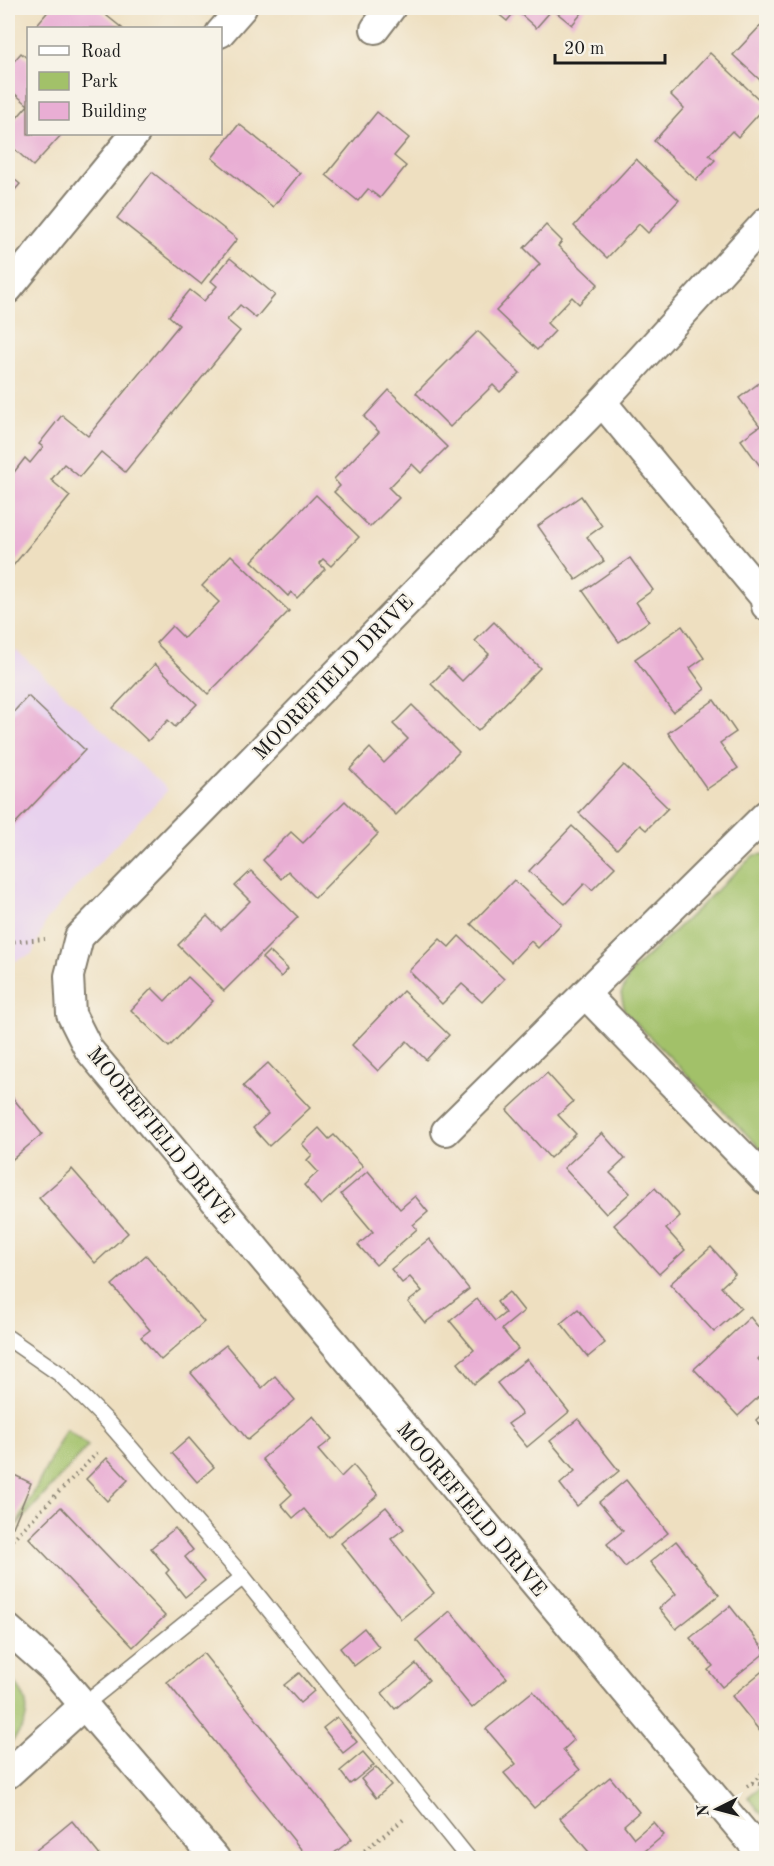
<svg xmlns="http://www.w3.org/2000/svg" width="774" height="1866" font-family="'Old Standard TT',serif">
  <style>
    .built { fill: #e8d2ee }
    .green { fill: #a2c169; stroke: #5f6e42; stroke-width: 1.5 }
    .building { fill: #e9aed4 }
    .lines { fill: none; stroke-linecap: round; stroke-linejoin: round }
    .service-casing { stroke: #857e6e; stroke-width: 18 }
    .minor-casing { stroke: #857e6e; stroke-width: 32 }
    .path { stroke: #857e6e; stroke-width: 4; stroke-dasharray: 1.5 4.5; stroke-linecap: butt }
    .service { stroke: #fff; stroke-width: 15 }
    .minor { stroke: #fff; stroke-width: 28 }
    .labels { text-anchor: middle; stroke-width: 4.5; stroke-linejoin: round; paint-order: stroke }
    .street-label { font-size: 21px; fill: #1c1c1c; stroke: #f7f3e8 }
  </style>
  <rect width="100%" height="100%" fill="#f7f3e8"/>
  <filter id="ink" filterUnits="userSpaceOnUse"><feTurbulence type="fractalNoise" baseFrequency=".0167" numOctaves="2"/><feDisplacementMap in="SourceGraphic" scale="12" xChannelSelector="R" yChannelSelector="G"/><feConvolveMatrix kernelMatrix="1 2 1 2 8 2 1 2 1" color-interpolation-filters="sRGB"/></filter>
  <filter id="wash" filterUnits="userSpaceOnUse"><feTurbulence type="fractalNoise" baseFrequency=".008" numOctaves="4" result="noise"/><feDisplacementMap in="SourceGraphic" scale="24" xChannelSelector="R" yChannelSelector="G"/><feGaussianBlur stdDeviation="1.35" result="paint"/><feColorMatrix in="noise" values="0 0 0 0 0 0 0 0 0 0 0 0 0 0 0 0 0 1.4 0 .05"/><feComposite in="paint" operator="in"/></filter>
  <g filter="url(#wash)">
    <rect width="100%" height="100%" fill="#eedfc0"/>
    <polygon class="built" points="16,650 168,790 73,890 46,921 32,954 8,964 8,659"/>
    <g class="green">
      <polygon points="766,854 766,1154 625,1012 621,994 630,973 754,855"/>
      <polygon points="66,1429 88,1446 17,1525"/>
      <path d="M8,1676C33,1699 33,1722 8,1745Z"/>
      <polygon points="766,1782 766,1819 748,1797"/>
    </g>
    <g id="blocks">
      <g class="building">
        <polygon points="51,8 97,8 122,28 34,28"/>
        <polygon points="491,8 545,8 550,12 536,28 516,10 507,21"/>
        <polygon points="551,8 586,8 572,25"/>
        <polygon points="766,20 766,73 760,80 733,55"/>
        <polygon points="21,53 28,59 28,134 62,134 33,166 8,143 8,128 28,105 8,88 8,68"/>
        <polygon points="710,53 766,106 738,137 732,131 709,155 715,160 696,180 654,141 684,108 671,95"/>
        <polygon points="377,112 409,138 394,156 406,166 380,198 368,189 358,201 326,175"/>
        <polygon points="239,124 300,173 273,207 212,158"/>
        <polygon points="636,159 679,200 648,233 639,224 607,258 574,226"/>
        <polygon points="152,172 237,239 201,284 117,218"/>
        <polygon points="8,174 20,184 8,198"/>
        <polygon points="546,225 562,241 558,246 598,284 579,304 572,297 547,323 555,331 537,350 496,311 540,264 524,248"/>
        <polygon points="230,258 275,295 256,318 240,305 227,320 240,331 125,472 101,452 80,477 64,464 51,480 70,496 8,572 8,499 14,491 8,487 8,480 25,458 30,463 43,447 39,444 62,415 88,436 179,325 169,316 190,290 204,301 217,286 211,281"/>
        <polygon points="478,331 520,373 500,392 493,385 450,427 416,393"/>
        <polygon points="766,378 766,461 760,466 741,440 760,426 739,398"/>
        <polygon points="389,390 447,447 421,473 412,464 389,488 399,498 370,527 334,492 340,486 334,479 379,432 364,417"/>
        <polygon points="316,495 359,537 331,566 323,559 319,563 325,569 297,598 291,592 288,596 252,561"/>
        <polygon points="581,496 602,526 587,537 604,561 576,580 538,526"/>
        <polygon points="231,555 289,611 208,694 156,643 172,626 184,638 219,602 202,586"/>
        <polygon points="630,558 653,590 636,602 649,621 619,642 583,591"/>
        <polygon points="494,622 540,668 478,731 431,684 448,667 462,681 489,654 475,641"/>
        <polygon points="682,626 704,658 690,668 705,689 673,712 635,659"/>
        <polygon points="155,664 197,704 175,727 168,720 148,741 113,708"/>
        <polygon points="28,696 85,750 8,831 8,718"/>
        <polygon points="714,700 736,732 720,743 738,768 707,789 668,733"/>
        <polygon points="412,705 459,752 396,815 350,769 370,748 384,763 408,739 393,724"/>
        <polygon points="624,765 668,808 646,830 640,825 617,849 579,813"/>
        <polygon points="345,801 378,834 315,898 288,871 281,879 263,860 291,832 303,843"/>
        <polygon points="572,826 615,867 592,890 585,883 565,904 529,871"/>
        <polygon points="251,871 298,917 224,991 178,945 207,916 221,930 250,901 235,886"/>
        <polygon points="514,880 561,924 538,948 531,941 511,962 471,924"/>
        <polygon points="459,936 504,979 482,1002 462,984 442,1004 409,971 440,939 449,947"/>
        <polygon points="269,951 288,969 281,977 262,958"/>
        <polygon points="188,977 213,1001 169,1047 131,1010 152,988 165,1001"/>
        <polygon points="403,991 449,1035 426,1060 407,1041 378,1071 352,1045"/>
        <polygon points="268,1063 310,1108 269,1146 253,1128 268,1114 243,1086"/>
        <polygon points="547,1073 573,1102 558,1115 576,1134 550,1158 507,1110"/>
        <polygon points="8,1092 42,1134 8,1163"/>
        <polygon points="319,1128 329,1139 334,1135 363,1166 321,1205 304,1185 318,1172 307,1160 312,1155 302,1144"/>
        <polygon points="602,1133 625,1159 610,1173 630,1193 606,1214 564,1168"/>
        <polygon points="72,1169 128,1233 95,1263 39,1198"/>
        <polygon points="368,1171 400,1209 415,1196 428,1212 413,1225 417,1229 376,1265 358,1245 373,1232 341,1194"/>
        <polygon points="655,1188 680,1216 666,1229 685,1250 659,1274 614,1225"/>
        <polygon points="429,1239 469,1289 425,1323 408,1302 422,1291 410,1277 402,1283 391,1269"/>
        <polygon points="711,1247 735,1274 721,1287 741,1308 714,1332 670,1284"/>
        <polygon points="146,1255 204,1322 161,1360 141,1337 150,1330 112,1285"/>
        <polygon points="509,1292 524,1311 502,1329 518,1349 474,1384 458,1363 474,1350 450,1321 477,1299 495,1321 505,1313 497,1302"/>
        <polygon points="578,1309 605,1343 588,1357 561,1323"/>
        <polygon points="750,1317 766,1336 766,1351 758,1359 766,1368 766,1390 738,1416 694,1369"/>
        <polygon points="226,1345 262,1388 275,1376 295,1400 248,1440 191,1373"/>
        <polygon points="527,1359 569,1412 527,1447 508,1424 522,1414 497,1383"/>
        <polygon points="766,1410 766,1431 756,1420"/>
        <polygon points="313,1416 332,1439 318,1450 341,1477 353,1465 378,1495 328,1537 304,1509 293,1518 281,1504 292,1494 262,1459"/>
        <polygon points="578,1419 619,1471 577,1506 560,1484 575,1471 550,1441"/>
        <polygon points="189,1438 214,1467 197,1482 172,1453"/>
        <polygon points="107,1458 128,1480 107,1501 86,1479"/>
        <polygon points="8,1472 31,1483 13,1527 8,1525"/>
        <polygon points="626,1480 668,1533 625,1567 607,1544 623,1531 599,1502"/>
        <polygon points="61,1507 165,1616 133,1647 29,1538"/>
        <polygon points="386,1507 404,1529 391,1539 434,1593 401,1619 341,1543"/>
        <polygon points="175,1528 193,1550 185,1557 205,1581 185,1597 166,1573 169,1570 151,1548"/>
        <polygon points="676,1541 719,1595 676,1629 659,1608 676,1594 650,1562"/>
        <polygon points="730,1606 766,1652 722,1687 708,1670 713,1666 690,1638"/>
        <polygon points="450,1611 507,1678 472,1708 416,1640"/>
        <polygon points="364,1628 379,1647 354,1666 340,1648"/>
        <polygon points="203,1653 352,1839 328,1858 308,1858 167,1682"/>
        <polygon points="416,1664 429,1680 395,1709 382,1693"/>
        <polygon points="766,1668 766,1739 732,1696"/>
        <polygon points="299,1673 314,1691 300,1703 284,1685"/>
        <polygon points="533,1691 574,1740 563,1750 580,1770 534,1808 504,1773 516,1764 486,1729"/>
        <polygon points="337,1717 357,1742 343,1753 323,1728"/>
        <polygon points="363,1752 374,1765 350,1784 340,1771"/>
        <polygon points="376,1767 391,1785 376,1798 361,1779"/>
        <polygon points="610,1777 639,1812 624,1825 634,1838 653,1822 664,1835 645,1851 652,1858 594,1858 560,1818"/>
        <polygon points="72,1821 102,1858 26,1858 49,1840"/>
      </g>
    </g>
  </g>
  <g filter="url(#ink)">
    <use href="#blocks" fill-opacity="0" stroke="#857e6e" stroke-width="1.5"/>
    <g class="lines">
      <g class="service-casing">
        <g id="service">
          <polyline points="8,1338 60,1374 109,1423 243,1577"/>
          <polyline points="84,1705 243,1577 468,1858"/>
        </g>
      </g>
      <g class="minor-casing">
        <g id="minor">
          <polyline points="375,29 391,8"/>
          <polyline points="220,33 242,8"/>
          <polyline points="8,289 135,134"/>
          <polyline points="602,402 764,597 766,606"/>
          <polyline points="585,994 766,1180"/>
          <polyline points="446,1131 766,815"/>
          <polyline points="8,1629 52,1668 215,1858"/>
          <polyline points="8,1774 84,1705"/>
          <polyline points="765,1858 89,1050 71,1014 69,976 79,937 602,402 766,222"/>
        </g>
      </g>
      <g class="path">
        <polyline points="8,942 45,939"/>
        <polyline points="8,1544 100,1450"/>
        <polyline points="752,1783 766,1770"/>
        <polyline points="747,1786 752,1783 766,1785"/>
        <polyline points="355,1858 404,1819"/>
      </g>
      <use href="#service" class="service"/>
      <use href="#minor" class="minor"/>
    </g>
  </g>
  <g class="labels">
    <g class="street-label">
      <text transform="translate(333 677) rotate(-46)" y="7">MOOREFIELD DRIVE</text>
      <text transform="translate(161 1135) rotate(51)" y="7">MOOREFIELD DRIVE</text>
      <text transform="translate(472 1509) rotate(50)" y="7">MOOREFIELD DRIVE</text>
    </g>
  </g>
  <rect width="774" height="1866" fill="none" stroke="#f7f3e8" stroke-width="30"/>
  <rect x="27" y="27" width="195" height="108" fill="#f7f3e8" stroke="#9f9d96" stroke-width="1.5"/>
  <rect x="39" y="46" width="30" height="9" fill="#ffffff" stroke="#9f9d96" stroke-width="1.5"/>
  <text x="81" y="57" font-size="18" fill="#1c1c1c">Road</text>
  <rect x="39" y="72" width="30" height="18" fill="#a2c169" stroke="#9f9d96" stroke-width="1.5"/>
  <text x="81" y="87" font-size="18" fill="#1c1c1c">Park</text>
  <rect x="39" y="102" width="30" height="18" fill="#e9aed4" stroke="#9f9d96" stroke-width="1.5"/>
  <text x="81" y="117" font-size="18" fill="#1c1c1c">Building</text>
  <g transform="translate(717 1809) rotate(264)" stroke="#f7f3e8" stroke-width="4.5" paint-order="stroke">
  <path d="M0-4.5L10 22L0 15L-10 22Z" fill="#1c1c1c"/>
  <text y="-9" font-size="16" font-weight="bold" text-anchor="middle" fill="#1c1c1c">N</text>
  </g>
  <path d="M555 54v9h110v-9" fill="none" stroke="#1c1c1c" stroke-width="3"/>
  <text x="564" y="54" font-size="18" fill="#1c1c1c" stroke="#f7f3e8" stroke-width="4.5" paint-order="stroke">20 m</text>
</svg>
